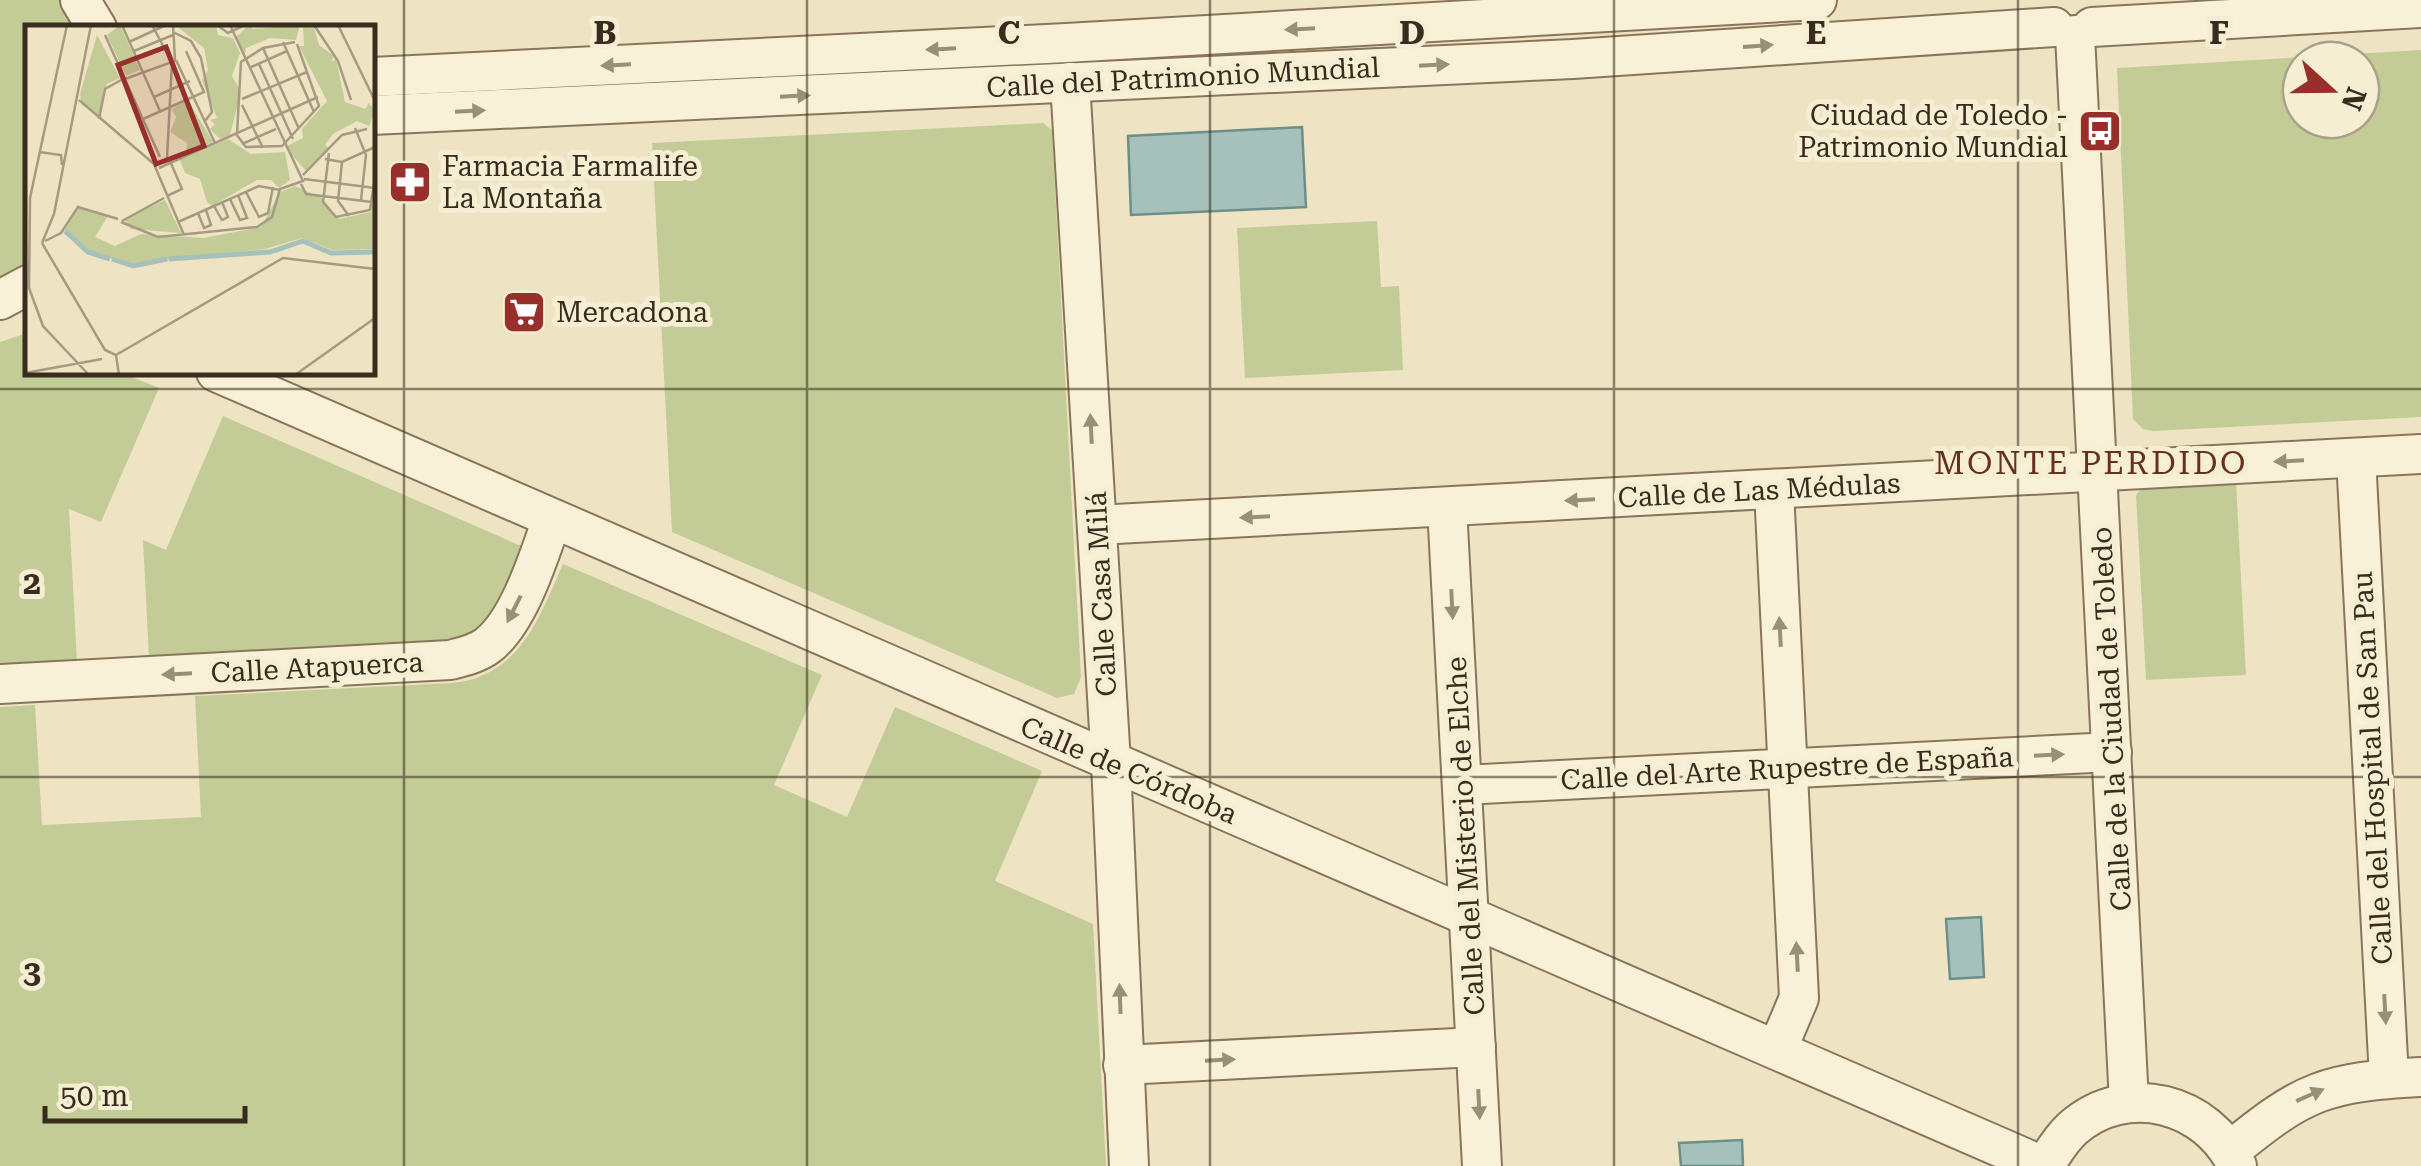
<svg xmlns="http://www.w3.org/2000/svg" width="2421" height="1166" font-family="'Roboto Serif',serif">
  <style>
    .green { fill: #c3cc97; fill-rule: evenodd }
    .water { fill: #a6c1bb; stroke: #6c9089; stroke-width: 2.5 }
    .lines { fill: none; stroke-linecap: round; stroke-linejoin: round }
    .minor-casing { stroke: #89765a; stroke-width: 42 }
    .minor { stroke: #f9f1d7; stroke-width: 38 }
    .oneway { fill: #998e7a }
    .grid { fill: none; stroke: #392c1e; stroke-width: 2.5; stroke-opacity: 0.55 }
    .labels { text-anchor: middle; stroke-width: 10; stroke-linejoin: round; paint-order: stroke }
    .street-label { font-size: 28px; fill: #392c1e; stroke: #f6eed3 }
    .poi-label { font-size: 28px; fill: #392c1e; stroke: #f6eed3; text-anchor: start }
    .quarter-label { font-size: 32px; letter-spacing: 2.5px; fill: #65311d; stroke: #f6eed3 }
    .inset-river { fill: none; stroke: #a6c1bb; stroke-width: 5 }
    .inset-road { fill: none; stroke: #a69a82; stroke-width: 2.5 }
    .view { fill: #982f2a; fill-opacity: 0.15; stroke: #982f2a; stroke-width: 5 }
    .inset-edge { fill: none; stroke: #392c1e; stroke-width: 5 }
    .grid-label { font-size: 32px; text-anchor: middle; font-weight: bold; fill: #392c1e; stroke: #f6eed3; stroke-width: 10; stroke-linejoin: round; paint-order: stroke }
  </style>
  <rect width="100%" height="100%" fill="#eee4c4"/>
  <g class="green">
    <polygon points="0,0 60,0 79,27 28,28 27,267 0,283"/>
    <path d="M2421,50V417L2153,431L2143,429L2133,419L2117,68ZM2301,60H2361V120H2301Z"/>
    <polygon points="1043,123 1052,130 1081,677 1074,694 1057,698 672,532 652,143"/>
    <polygon points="1377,221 1381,287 1399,286 1403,370 1245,378 1237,228"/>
    <polygon points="27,333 28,372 122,373 159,388 101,522 69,509 77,663 0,667 0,342"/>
    <polygon points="223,416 526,548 500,607 482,630 448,643 149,659 143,540 166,550"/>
    <polygon points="2236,481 2246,675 2146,680 2136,495 2142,487"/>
    <path d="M563,564L822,675L774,785L847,817L895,707L1042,771L995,881L1093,924L1106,1166H0V707L35,705L42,825L201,817L195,696L452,683C520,676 539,618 563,564Z"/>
  </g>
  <g class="water">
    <polygon points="1302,127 1306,207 1131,215 1128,136"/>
    <polygon points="1981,917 1984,977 1950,979 1946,919"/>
    <polygon points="1742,1140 1743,1166 1681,1166 1679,1143"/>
  </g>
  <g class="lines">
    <g class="minor-casing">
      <g id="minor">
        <polyline points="80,0 97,28"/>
        <polyline points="2092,27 2421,8"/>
        <polyline points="2075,35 2129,1103"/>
        <polyline points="372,77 1066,43 1817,0"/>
        <polyline points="1070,82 1111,763 1129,1166"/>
        <polyline points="372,115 1573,59 2054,27"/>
        <polyline points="0,300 28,285"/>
        <polyline points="216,372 2043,1166"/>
        <polyline points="2356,458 2389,1078"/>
        <polyline points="1774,490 1799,998 1777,1050"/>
        <polyline points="1447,507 1482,1166"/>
        <polyline points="1097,525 2421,454"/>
        <path d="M0,684L450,660C462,657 476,654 487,646C519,622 539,556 552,519"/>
        <polyline points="1463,785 2112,752"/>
        <polyline points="1123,1065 1476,1047"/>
        <path d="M2230,1151C2304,1090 2326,1082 2421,1077"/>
        <path d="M2045,1166C2053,1152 2061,1139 2073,1128C2127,1081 2208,1103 2237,1166"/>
      </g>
    </g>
    <use href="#minor" class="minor"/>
  </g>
  <defs><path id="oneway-solid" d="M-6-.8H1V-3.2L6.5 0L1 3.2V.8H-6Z" transform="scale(2.5)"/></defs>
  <g class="oneway">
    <use href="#oneway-solid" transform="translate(1300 29) rotate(177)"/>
    <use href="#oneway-solid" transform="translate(1758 46) rotate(-4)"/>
    <use href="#oneway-solid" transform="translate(941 49) rotate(177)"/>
    <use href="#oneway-solid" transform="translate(616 65) rotate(177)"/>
    <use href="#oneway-solid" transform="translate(1434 65) rotate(-3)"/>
    <use href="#oneway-solid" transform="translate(795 96) rotate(-3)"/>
    <use href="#oneway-solid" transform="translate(470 111) rotate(-3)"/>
    <use href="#oneway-solid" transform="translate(1091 429) rotate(-93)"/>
    <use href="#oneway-solid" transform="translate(2289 461) rotate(177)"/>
    <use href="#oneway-solid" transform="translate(1580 500) rotate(177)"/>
    <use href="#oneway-solid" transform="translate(1255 517) rotate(177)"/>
    <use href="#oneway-solid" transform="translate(1452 604) rotate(87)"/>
    <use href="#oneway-solid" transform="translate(514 609) rotate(117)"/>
    <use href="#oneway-solid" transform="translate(1780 632) rotate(-93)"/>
    <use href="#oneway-solid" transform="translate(177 674) rotate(177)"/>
    <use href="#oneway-solid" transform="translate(2049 755) rotate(-3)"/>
    <use href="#oneway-solid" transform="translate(1797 957) rotate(-93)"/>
    <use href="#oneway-solid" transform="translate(1120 999) rotate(-92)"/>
    <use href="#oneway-solid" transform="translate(2385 1009) rotate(87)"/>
    <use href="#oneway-solid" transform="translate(1220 1060) rotate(-3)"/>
    <use href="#oneway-solid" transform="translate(2310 1095) rotate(-24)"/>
    <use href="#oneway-solid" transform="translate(1479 1104) rotate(87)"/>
  </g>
  <path class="grid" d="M404,0V1166M807,0V1166M1210,0V1166M1614,0V1166M2018,0V1166M0,389H2421M0,777H2421"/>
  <defs>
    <g id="bus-square" transform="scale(2.25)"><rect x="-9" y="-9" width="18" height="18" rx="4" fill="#982f2a" stroke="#f6eed3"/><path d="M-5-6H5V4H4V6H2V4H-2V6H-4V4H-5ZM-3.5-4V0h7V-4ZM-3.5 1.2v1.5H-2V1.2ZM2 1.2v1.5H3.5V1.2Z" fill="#fff"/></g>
    <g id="pharmacy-square" transform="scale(2.25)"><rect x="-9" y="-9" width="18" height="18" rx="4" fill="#982f2a" stroke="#f6eed3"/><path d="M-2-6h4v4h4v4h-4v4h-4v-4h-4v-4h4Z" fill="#fff"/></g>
    <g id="supermarket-square" transform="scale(2.25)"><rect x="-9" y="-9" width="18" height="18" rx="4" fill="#982f2a" stroke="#f6eed3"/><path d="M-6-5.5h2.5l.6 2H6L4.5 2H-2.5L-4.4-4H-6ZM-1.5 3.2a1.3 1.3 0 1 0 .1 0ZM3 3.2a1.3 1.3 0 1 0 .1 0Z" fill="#fff"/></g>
  </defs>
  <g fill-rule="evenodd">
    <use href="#bus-square" x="2100" y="131"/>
    <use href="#pharmacy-square" x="410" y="182"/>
    <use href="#supermarket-square" x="524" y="312"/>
  </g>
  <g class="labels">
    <g class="street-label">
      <text transform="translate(1183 77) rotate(-3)" y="10">Calle del Patrimonio Mundial</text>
      <text transform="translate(1759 490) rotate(-3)" y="10">Calle de Las Médulas</text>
      <text transform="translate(1101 594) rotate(-93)" y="10">Calle Casa Milá</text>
      <text transform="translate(317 667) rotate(-3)" y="10">Calle Atapuerca</text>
      <text transform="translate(2111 719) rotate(-93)" y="10">Calle de la Ciudad de Toledo</text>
      <text transform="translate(1787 768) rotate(-3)" y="10">Calle del Arte Rupestre de España</text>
      <text transform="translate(2372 768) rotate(-93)" y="10">Calle del Hospital de San Pau</text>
      <text transform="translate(1129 770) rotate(23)" y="10">Calle de Córdoba</text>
      <text transform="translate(1465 836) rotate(-93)" y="10">Calle del Misterio de Elche</text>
    </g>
    <g class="poi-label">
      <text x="2068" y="125" text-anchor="end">Ciudad de Toledo -<tspan x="2068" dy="32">Patrimonio Mundial</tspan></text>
      <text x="442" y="176">Farmacia Farmalife<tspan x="442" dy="32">La Montaña</tspan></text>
      <text x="556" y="322">Mercadona</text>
    </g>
    <g class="quarter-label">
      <text x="2091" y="474">MONTE PERDIDO</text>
    </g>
  </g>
  <g transform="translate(25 25)">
    <rect width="350" height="350" fill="#eee4c4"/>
    <path d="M95,0L115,45L101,51L82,10ZM150,0H191L193,10L208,13L215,28L207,51L216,67L205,110L195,114L185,104L190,99L185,95L192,93L177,55L183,45L179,23ZM224,0L228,4L275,0L271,15L245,13L221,23L220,30L211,12ZM278,2L289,3L294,20L309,31L306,37L311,34L320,77L340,84L344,78L350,85L344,101L332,96L308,109L300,120L304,123L281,146L260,122L278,113L277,104L302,76L274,21H279ZM72,10L95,53L82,59L74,90L57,80L55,69ZM163,75L188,117L161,129L162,118L145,107L151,92L146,84ZM203,114L226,129L260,127L265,155L254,163L246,155H232L187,181L182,177L175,154L160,148L155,135ZM270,161L297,173L314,194L346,187L350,165V224L307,225L277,213L240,224L105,240L63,226L40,205L54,183L83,191L70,212L90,221L116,209L178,213L236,202L255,167ZM140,175L156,208L106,204L99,194Z" fill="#c3cc97"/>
    <path class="inset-river" d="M40,206L63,227L85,234M87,234L108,241L142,234M144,234L245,227L278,216L306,228L350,227"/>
    <path class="inset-road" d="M42,0L5,173L4,263L18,301L64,350M97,0L135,86M127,0L143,30M192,0L203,8L220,0M289,0L313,36L326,75M313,0L350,76M148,7L166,16L176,33L187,87L180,96M80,10L135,132M104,17L141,0M258,17L289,87M238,23L274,104M109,26L148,10M151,35L190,118M234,39L268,114M224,43L262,26M100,54L150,36L148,0M129,72L165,56M217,74L282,47M54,75L129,139M217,80L238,123M74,94L80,64L98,54M118,94L179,67L161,26M330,103L341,130L336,175M211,109L221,122L257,121L294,81L272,19M212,109L216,37L238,23L270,17M217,119L251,104M14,127L36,130L37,140M304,128L298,177L311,192L345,185L350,152M142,133L147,37M300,134L317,137L350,122M317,137L313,176L324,191M129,139L159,210M134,143L293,72M278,150L317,110L342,104M279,154L350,163M276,159L281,169L347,177M221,167L234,192L243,188L248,162M142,171L157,164L145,136M205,174L215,195L222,193L213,170M189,181L197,195L203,192L197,177M173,188L179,203L186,200L181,185M97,196L139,173M96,197L133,212L232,202L247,192L255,164L278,156L205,0M153,197L234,161L255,165M20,216L36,208L53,182L93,194M17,218L29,189L66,0M17,218L80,325L91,330L94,350M91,330L258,233L350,244M0,348L77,334M270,350L350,293"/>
    <path class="view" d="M141,22L179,121L131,139L93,40Z"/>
    <rect width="350" height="350" class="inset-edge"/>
  </g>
  <g class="grid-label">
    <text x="605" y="44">B</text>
    <text x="1009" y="44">C</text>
    <text x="1412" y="44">D</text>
    <text x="1816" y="44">E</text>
    <text x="2219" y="44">F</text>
    <text x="32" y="594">2</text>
    <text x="32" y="983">3</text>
  </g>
  <g transform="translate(2331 90) rotate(111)"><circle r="48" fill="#f6eed3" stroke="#aaa08b" stroke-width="2.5"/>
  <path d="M0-8L18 38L0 25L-18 38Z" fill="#982f2a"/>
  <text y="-15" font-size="28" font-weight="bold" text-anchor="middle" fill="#392c1e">N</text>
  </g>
  <path d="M45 1106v15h200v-15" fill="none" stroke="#392c1e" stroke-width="5"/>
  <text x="60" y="1106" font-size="30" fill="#392c1e" stroke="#f6eed3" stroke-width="8" paint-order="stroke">50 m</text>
</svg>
